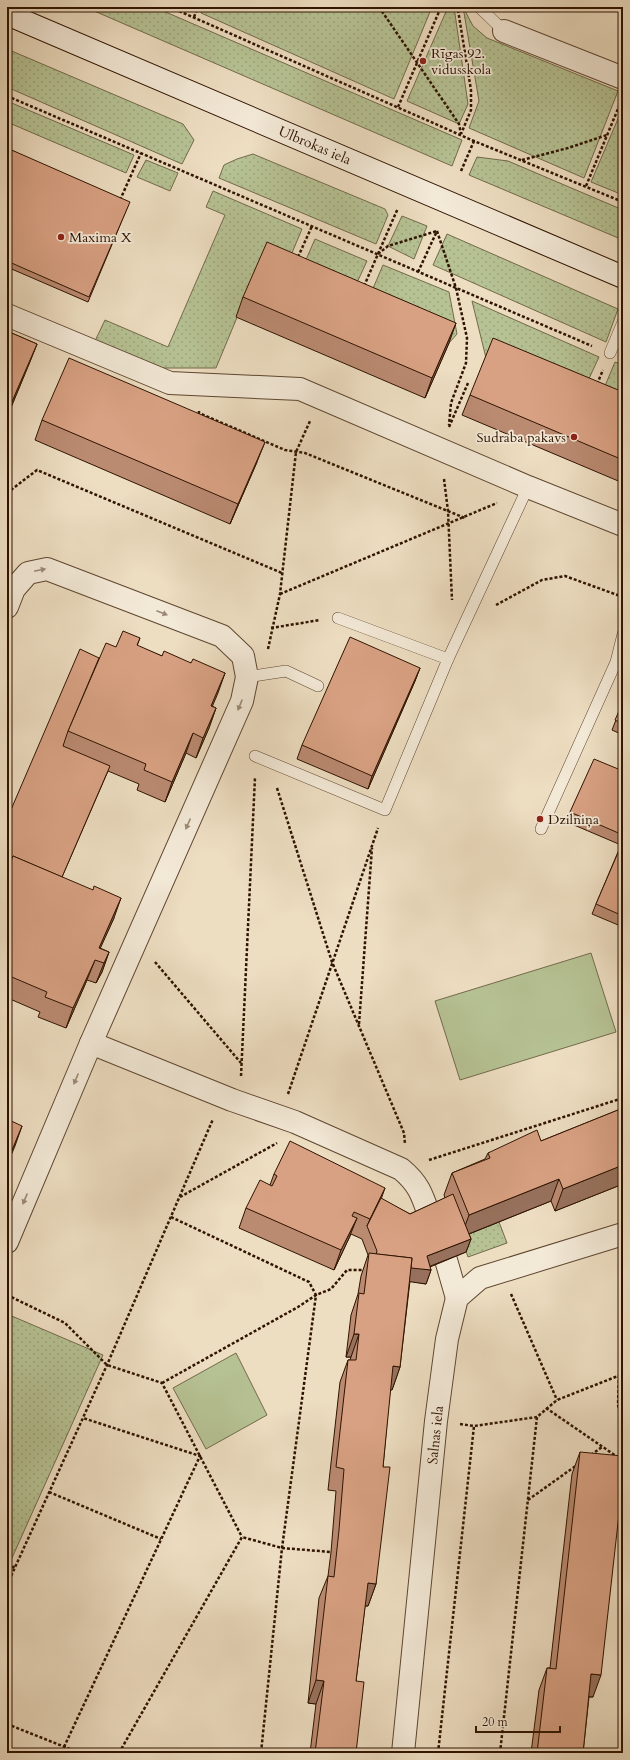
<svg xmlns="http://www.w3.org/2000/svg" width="630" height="1760" font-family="Cardo,serif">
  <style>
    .grass { fill: url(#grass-dots); stroke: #726a4a }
    .park { fill: #b6c294; stroke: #726a4a }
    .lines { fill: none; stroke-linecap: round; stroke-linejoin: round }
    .service-casing { stroke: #5e4630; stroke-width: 12 }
    .minor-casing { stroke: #5e4630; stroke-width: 24 }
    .secondary-casing { stroke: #2f1300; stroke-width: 24 }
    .path { stroke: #2f1300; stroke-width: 2.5; stroke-dasharray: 3 2; stroke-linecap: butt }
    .service { stroke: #f3e9d7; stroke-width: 11 }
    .minor { stroke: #f3e9d7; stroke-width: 22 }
    .secondary { stroke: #f3e9d7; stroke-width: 22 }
    .wall { fill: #ba8a71; stroke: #2f1300 }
    .shaded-wall { fill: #97715c; stroke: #2f1300 }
    .building { fill: #d8a183; stroke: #2f1300 }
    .oneway { fill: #9b8976 }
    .poi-dot { fill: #8f2418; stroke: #f3e9d7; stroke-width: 1.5 }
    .labels { text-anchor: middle; stroke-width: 3.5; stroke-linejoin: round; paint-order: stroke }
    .poi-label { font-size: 14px; fill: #2f1300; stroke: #f3e9d7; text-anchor: start }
    .street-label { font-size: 14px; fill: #2f1300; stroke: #f3e9d7 }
  </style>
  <defs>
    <pattern id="grass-dots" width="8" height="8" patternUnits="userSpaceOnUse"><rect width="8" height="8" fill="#b6c294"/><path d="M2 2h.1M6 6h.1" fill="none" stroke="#9da67e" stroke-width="1.8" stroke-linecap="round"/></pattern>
  </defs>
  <rect width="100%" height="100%" fill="#edddc1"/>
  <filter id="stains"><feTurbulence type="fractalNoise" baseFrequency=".005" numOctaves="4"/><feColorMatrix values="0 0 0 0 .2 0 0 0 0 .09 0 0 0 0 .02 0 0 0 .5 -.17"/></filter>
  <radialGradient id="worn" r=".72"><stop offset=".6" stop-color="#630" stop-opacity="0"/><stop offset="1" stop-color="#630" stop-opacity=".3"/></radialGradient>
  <g class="grass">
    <polygon points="85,7 154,7 462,140 452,166"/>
    <polygon points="204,7 432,7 394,99 201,13"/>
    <polygon points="448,7 454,7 468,104 459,124 407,101"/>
    <polygon points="463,7 473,26 487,38 618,91 584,178 469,128 479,101"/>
    <polygon points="7,49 183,124 194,140 182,164 7,87"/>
    <polygon points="7,101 134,155 126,173 7,122"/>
    <polygon points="623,107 623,195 591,182"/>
    <polygon points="253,154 385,209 388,215 376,244 219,178 224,165 237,159"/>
    <polygon points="477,157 508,161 623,210 623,240 469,175"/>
    <polygon points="146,160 178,173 170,191 137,177"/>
    <polygon points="213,191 302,229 284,272 260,262 216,368 163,368 95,341 105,320 168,347 225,215 206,207"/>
    <polygon points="402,216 427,226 414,259 388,246"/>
    <polygon points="447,234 618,309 606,342 433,265"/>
    <polygon points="315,239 367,261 349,300 298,278"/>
    <polygon points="383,265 449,292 457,334 449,343 365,307"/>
    <polygon points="472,301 599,357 580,398 486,358"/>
    <polygon points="615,362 623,365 623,416 597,405"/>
    <polygon points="499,1222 507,1243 468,1257 461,1237"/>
    <polygon points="7,1314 103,1355 7,1569"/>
  </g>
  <g class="park">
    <polygon points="591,953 616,1032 460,1080 435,1001"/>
    <polygon points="236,1353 267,1415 206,1449 173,1388"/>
  </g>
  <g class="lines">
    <g class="service-casing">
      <g id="service">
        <polyline points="479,7 504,31"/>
        <polyline points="610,353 623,322"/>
        <polyline points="338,618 448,659"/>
        <polyline points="247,677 286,671 318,686"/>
        <polyline points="255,756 385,810 448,659 528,487"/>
        <polyline points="541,829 616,662 623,634"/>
      </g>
    </g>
    <g class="minor-casing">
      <g id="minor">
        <polyline points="504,31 623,78"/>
        <polyline points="7,315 170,383 300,389 528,487 623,525"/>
        <polyline points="7,607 14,589 28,573 47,569 222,636 243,656 247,677 242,701 91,1043 7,1242"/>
        <path d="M91,1043L232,1100L295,1122L401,1169C418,1183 422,1194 429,1215"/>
        <polyline points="446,1260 457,1298"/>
        <polyline points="403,1753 436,1421 447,1339 457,1298 480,1278 623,1234"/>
      </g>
    </g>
    <g class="secondary-casing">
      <polyline id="secondary" points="7,14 623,277"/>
    </g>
    <g class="path">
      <polyline points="170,7 474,141 623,202"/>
      <polyline points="379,7 459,124 461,134"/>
      <polyline points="458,10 471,90 471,110 461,134"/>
      <polyline points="194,17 198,7"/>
      <polyline points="7,96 592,346"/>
      <polyline points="398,107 441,7"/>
      <polyline points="522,160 568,148 607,135"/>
      <polyline points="461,171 474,141"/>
      <polyline points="586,186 620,104"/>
      <polyline points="120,200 141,153"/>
      <polyline points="437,231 456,288 467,338 466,363 451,403 449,425"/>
      <polyline points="378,254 388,246 437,231"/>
      <polyline points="298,257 312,226"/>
      <polyline points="418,272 437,231"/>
      <polyline points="364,286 398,208"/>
      <polyline points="597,384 603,370"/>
      <polyline points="199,411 199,413 285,450 305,453 465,518"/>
      <polyline points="449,427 468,383"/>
      <polyline points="444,479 448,511 452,600"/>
      <polyline points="7,493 37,470 282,573"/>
      <polyline points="280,594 497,503"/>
      <polyline points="496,605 542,580 565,576 623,597"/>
      <polyline points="271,628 320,620"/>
      <polyline points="268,649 280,594 296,452 310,421"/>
      <polyline points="277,788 332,962 404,1133 405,1144"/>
      <polyline points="155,962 241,1063"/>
      <polyline points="359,1024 372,848"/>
      <polyline points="241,1076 255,777"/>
      <polyline points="288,1094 378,828"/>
      <polyline points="429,1160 623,1098"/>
      <polyline points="180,1197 277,1143"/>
      <polyline points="171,1217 309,1282 316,1295 282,1548 261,1753"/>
      <polyline points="511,1294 557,1400"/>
      <polyline points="7,1295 65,1323 107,1365 162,1383 242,1537"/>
      <polyline points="619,1375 618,1405 623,1424"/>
      <polyline points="162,1383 298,1307 316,1295 331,1289 347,1270 366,1270"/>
      <polyline points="546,1408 616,1456"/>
      <polyline points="460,1424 474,1426 537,1417"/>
      <polyline points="591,1455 602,1447"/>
      <polyline points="49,1492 161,1539"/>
      <polyline points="528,1500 577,1465"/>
      <polyline points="7,1569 16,1566"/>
      <polyline points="7,1585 107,1365 213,1119"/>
      <polyline points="7,1724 80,1753"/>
      <polyline points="64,1747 200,1456 83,1418"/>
      <polyline points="119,1753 242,1537 282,1548 331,1552"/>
      <polyline points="438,1753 474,1426"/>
      <polyline points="500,1753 537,1417 557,1400 623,1374"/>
    </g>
    <use href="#service" class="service"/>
    <use href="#minor" class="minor"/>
    <use href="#secondary" class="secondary"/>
  </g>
  <g class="wall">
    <polygon points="7,148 128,206 88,302 7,267"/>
    <polygon points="243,297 449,343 425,398 236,317"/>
    <polygon points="7,331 37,344 29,364 7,417"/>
    <polygon points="623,392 623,483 462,415 470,395"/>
    <polygon points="42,420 257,462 230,524 35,440"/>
    <polygon points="140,638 137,646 162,656 191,663 225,673 212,706 216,708 209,728 196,758 186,753 165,802 137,790 139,784 108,771 62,877 114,918 100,948 109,952 102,972 96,983 87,980 66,1028 38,1017 40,1012 10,999 7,1005 7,819 99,658 116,647"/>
    <polygon points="420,668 415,681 368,789 297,759 302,745"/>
    <polygon points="623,702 623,735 612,730"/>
    <polygon points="623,771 623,927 592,914 596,904 621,845 567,822 570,812"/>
    <polygon points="623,1108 623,1184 555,1211 551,1201 469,1234 471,1239 466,1252 430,1267 431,1270 426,1284 410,1281 400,1367 392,1390 390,1389 383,1467 376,1584 368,1606 365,1606 356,1681 356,1753 310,1753 316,1704 308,1703 319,1598 328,1576 331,1552 336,1491 328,1490 340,1382 348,1360 350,1360 351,1357 346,1357 351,1315 358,1294 361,1276 368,1255 362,1239 351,1234 334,1270 239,1228 246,1208 270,1185 274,1174 381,1199 410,1214 445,1198 444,1195 452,1173 485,1159 488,1153 541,1141"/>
    <polygon points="580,1452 593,1697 589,1697 583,1753 531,1753 539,1690 547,1668 550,1668 572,1474"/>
  </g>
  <g class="shaded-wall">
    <polygon points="456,323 449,343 425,398 432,378"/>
    <polygon points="37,344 29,364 7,417 10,406"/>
    <polygon points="265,442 257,462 230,524 238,504"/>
    <polygon points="420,668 415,681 368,789 372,776"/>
    <polygon points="225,673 218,693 204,726 211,706"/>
    <polygon points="216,708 209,728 196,758 203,738"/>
    <polygon points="193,733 186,753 165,802 172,782"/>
    <polygon points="121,898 114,918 95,960 99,948"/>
    <polygon points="109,952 102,972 96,983 104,963"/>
    <polygon points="95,960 87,980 66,1028 73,1008"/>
    <polygon points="22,1126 15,1146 7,1165 7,1162"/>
    <polygon points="623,1165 623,1184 555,1211 563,1189"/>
    <polygon points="559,1179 551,1201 461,1237 469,1215"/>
    <polygon points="385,1188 378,1208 367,1226 370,1219"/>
    <polygon points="357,1218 349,1238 334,1270 341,1250"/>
    <polygon points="471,1239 466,1252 423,1269 431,1270 426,1284 370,1276 427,1256"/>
    <polygon points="354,1334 359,1334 351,1357 346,1357"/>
    <polygon points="393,1366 400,1367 392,1390 384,1389"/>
    <polygon points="368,1583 376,1584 368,1606 359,1605"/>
    <polygon points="591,1674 601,1675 593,1697 583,1696"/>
    <polygon points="316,1680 324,1681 316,1704 308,1703"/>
  </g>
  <g class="building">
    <polygon points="7,148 130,202 89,297 7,261"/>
    <polygon points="267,242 456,323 432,378 243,297"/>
    <polygon points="7,331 37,344 10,406 7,405"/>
    <polygon points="493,338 623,392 623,460 470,395"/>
    <polygon points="69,358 265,442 238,504 42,420"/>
    <polygon points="123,631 140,638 137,645 162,656 164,651 191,663 193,659 225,673 211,706 216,708 203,738 193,733 172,782 144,770 146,764 68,731 106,643 116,647"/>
    <polygon points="350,637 420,668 372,776 302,745"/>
    <polygon points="80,649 99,658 68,731 63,746 110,766 62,877 13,856 7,871 7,819"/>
    <polygon points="623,702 623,724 615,720"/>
    <polygon points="594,759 623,771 623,835 570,812"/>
    <polygon points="623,841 623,916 596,904"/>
    <polygon points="13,856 93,890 94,886 121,898 99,948 109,952 104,963 95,960 73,1008 45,997 47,992 7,975 7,871"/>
    <polygon points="7,992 11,994 7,1004"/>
    <polygon points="623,1108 623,1165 563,1189 559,1179 469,1215 452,1173 490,1158 488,1153 537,1130 541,1141"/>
    <polygon points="7,1119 22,1126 7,1162"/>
    <polygon points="290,1141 385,1188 370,1219 354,1212 352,1216 357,1218 341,1250 246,1208 260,1180 272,1186 277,1176 274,1174"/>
    <polygon points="7,1178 10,1180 7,1187"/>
    <polygon points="453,1194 471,1239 427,1256 431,1270 411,1268 412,1258 376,1254 377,1251 367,1226 381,1198 410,1214"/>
    <polygon points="369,1253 412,1258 400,1367 393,1366 383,1467 390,1467 376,1584 368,1583 356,1681 364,1682 356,1753 315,1753 324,1681 316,1680 328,1576 334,1577 339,1530 344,1469 336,1467 348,1360 356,1360 359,1334 354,1334 359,1293 364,1294"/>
    <polygon points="580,1452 623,1456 623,1478 601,1675 591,1674 583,1753 537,1753 547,1668 556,1669"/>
  </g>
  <defs><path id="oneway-solid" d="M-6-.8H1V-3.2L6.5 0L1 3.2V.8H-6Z"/></defs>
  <g class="oneway">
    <use href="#oneway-solid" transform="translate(40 570) rotate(-12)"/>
    <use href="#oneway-solid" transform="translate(162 613) rotate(21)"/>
    <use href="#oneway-solid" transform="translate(240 705) rotate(112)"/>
    <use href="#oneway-solid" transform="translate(188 824) rotate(114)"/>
    <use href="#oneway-solid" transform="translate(76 1079) rotate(113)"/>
    <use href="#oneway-solid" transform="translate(25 1199) rotate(113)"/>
  </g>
  <g class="poi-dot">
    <circle cx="423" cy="61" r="4"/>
    <circle cx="61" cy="237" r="4"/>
    <circle cx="574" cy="437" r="4"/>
    <circle cx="540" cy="819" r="4"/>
  </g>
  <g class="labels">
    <g class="poi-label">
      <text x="431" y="58">Rīgas 92.<tspan x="431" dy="16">vidusskola</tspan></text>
      <text x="69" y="242">Maxima X</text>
      <text x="566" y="442" text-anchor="end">Sudraba pakavs</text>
      <text x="548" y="824">Dzilniņa</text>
    </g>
    <g class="street-label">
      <text transform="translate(315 145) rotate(23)" y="5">Ulbrokas iela</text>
      <text transform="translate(435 1435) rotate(-84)" y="5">Salnas iela</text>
    </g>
  </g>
  <rect width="630" height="1760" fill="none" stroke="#edddc1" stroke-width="24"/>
  <rect x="8" y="8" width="614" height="1744" fill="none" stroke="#2f1300" stroke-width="2"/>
  <rect x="12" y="12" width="606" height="1736" fill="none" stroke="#2f1300"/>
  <path d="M476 1726v6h84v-6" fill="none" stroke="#2f1300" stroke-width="2"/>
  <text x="482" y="1726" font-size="12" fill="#2f1300" stroke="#f3e9d7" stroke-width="3" paint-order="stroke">20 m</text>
  <rect width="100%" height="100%" filter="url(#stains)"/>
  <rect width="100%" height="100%" fill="url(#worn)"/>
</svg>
